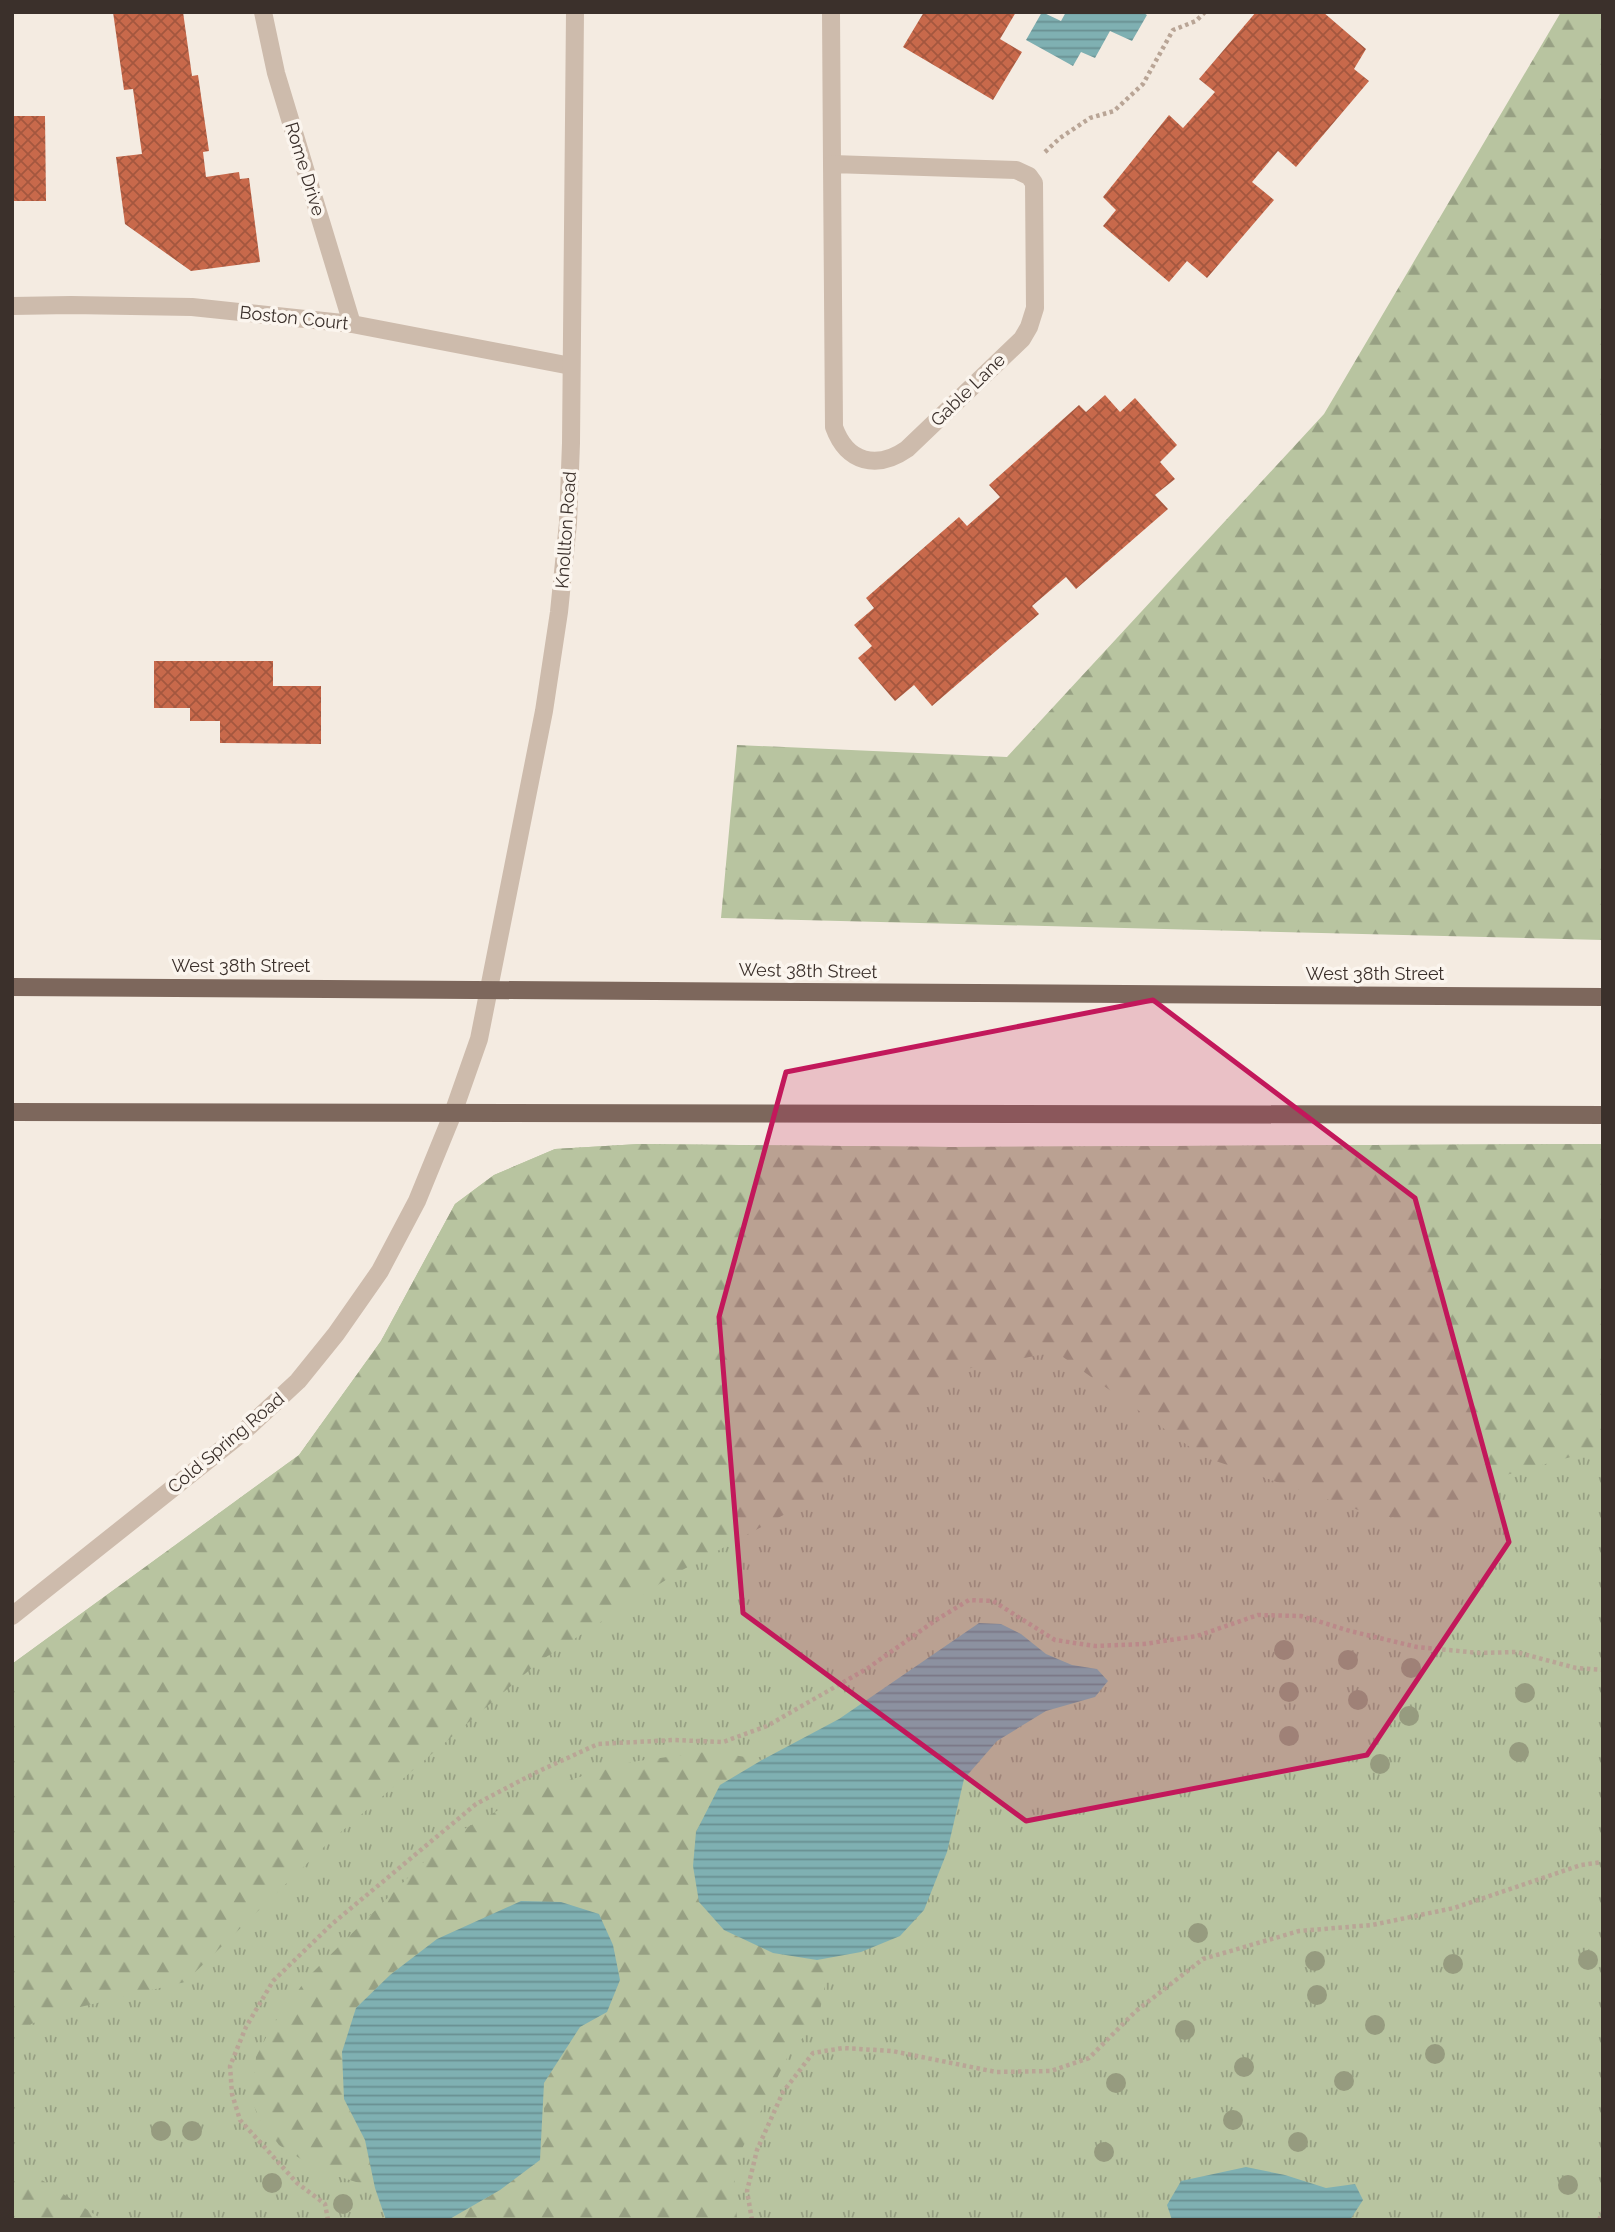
<svg xmlns="http://www.w3.org/2000/svg" width="1615" height="2232" font-family="Raleway,sans-serif">
  <style>
    .grass { fill: url(#grass-tufts) }
    .forest { fill: url(#forest-firs) }
    .water { fill: url(#water-rules) }
    .building { fill: url(#building-cross-hatch) }
    .lines { fill: none; stroke-linecap: round; stroke-linejoin: round }
    .path { stroke: #b9a596; stroke-width: 4.5; stroke-dasharray: 3.5 3.5; stroke-linecap: butt }
    .minor { stroke: #cdbbac; stroke-width: 18 }
    .tertiary { stroke: #cdbbac; stroke-width: 18 }
    .primary { stroke: #7d675c; stroke-width: 18 }
    .tree { fill: #969b7f }
    .marked { fill: #c2185b; fill-opacity: 0.2; stroke: #c2185b; stroke-width: 5; stroke-linejoin: round }
    .labels { text-anchor: middle; stroke-width: 7; stroke-linejoin: round; paint-order: stroke }
    .street-label { font-size: 18px; fill: #3b302b; stroke: #fbf5ee }
  </style>
  <defs>
    <pattern id="grass-tufts" width="24" height="20" patternUnits="userSpaceOnUse" patternTransform="scale(1.75)"><rect width="24" height="20" fill="#b8c4a0"/><path d="M3 7l-1-3M5 7V3M7 7l1-3M15 17l-1-3M17 17v-4M19 17l1-3" fill="none" stroke="#97a083"/></pattern>
    <pattern id="forest-firs" width="22" height="20" patternUnits="userSpaceOnUse" patternTransform="scale(1.75)"><rect width="22" height="20" fill="#b8c4a0"/><path d="M5 1l3.5 6h-7zM16 11l3.5 6h-7z" fill="#97a083"/></pattern>
    <pattern id="water-rules" width="6" height="5" patternUnits="userSpaceOnUse" patternTransform="scale(1.75)"><rect width="6" height="5" fill="#7fb0b2"/><path d="M0 2.5h6" fill="none" stroke="#699091"/></pattern>
    <pattern id="building-cross-hatch" width="8" height="8" patternUnits="userSpaceOnUse" patternTransform="scale(1.75)"><rect width="8" height="8" fill="#c8694b"/><path d="M0 0l8 8M0 8l8-8" fill="none" stroke="#a4573f"/></pattern>
  </defs>
  <rect width="100%" height="100%" fill="#f4ebe1"/>
  <polygon class="grass" points="639,1144 951,1147 1603,1144 1603,2220 12,2220 12,1664 299,1455 381,1341 455,1204 494,1175 555,1149"/>
  <g class="forest">
    <polygon points="1561,12 1603,12 1603,940 721,918 737,745 1007,757 1324,414"/>
    <polygon points="639,1144 951,1147 1603,1144 1603,1448 1506,1475 1449,1526 1370,1514 1204,1457 1056,1352 950,1372 833,1488 675,1574 540,1661 327,1844 185,1982 72,2009 12,2031 12,1664 299,1455 381,1341 455,1204 494,1175 555,1149"/>
    <path d="M711,1751L762,1760L720,1785L724,1930C757,1945 792,1965 830,1958L818,2021L790,2052L734,2165L737,2220H448L500,2190L544,2121V2083L580,2027L607,2012L619,1981L613,1945L437,1939L390,1975L356,2008L344,2099L365,2140L375,2188L318,2170L279,2145L261,2121L252,2102L256,2057L272,2026L308,1977L448,1838L535,1790L631,1762Z"/>
    <polygon points="12,2158 25,2169 103,2220 12,2220"/>
  </g>
  <g class="water">
    <polygon points="1042,12 1061,21 1066,12 1082,14 1083,12 1142,12 1147,15 1132,41 1110,31 1095,58 1081,52 1073,66 1026,40"/>
    <polygon points="979,1623 1001,1624 1021,1634 1046,1654 1072,1665 1097,1669 1108,1681 1095,1697 1046,1711 997,1741 964,1779 947,1852 924,1910 900,1936 861,1952 817,1960 773,1953 724,1930 699,1902 693,1866 696,1832 720,1785 762,1760 839,1719"/>
    <polygon points="521,1901 561,1902 599,1914 613,1945 620,1980 607,2012 580,2027 544,2083 540,2160 500,2190 448,2220 386,2220 375,2188 365,2140 344,2099 342,2052 356,2008 390,1975 437,1939"/>
    <polygon points="1246,2167 1285,2175 1326,2188 1355,2184 1363,2200 1350,2220 1172,2220 1167,2205 1181,2181"/>
  </g>
  <g class="building">
    <polygon points="113,12 183,12 192,76 198,75 209,151 203,152 206,177 239,172 240,179 249,178 260,262 191,271 125,224 116,157 142,154 133,89 124,90"/>
    <polygon points="924,12 1016,12 1000,39 1022,52 993,100 903,47"/>
    <polygon points="1256,12 1323,12 1366,49 1354,69 1369,81 1296,167 1278,151 1252,182 1274,200 1207,278 1187,261 1169,282 1103,226 1116,210 1103,197 1169,115 1183,128 1215,92 1199,79"/>
    <polygon points="12,116 45,116 46,201 12,201"/>
    <polygon points="1105,395 1120,412 1135,398 1177,445 1160,462 1175,479 1155,495 1168,509 1076,589 1066,577 1032,606 1039,614 932,706 914,685 895,701 858,658 872,646 854,625 874,608 866,598 959,517 967,526 1000,497 989,485 1079,405 1086,412"/>
    <polygon points="154,661 273,661 273,686 321,686 321,744 220,743 220,721 190,721 190,708 154,708"/>
  </g>
  <g class="lines">
    <g class="path">
      <polyline points="1045,152 1060,138 1090,118 1114,111 1143,84 1173,30 1196,21 1205,12"/>
      <polyline points="328,2220 325,2204 297,2183 240,2120 232,2094 230,2066 246,2027 273,1981 332,1924 476,1804 537,1772 598,1744 674,1740 723,1742 767,1726 868,1668 936,1620 969,1600 993,1601 1055,1640 1095,1646 1144,1644 1197,1636 1258,1615 1301,1616 1350,1631 1417,1647 1479,1653 1516,1652 1576,1668 1603,1670"/>
      <polyline points="752,2220 747,2191 757,2150 783,2092 813,2053 843,2048 892,2051 996,2072 1051,2071 1089,2058 1136,2011 1203,1959 1299,1931 1372,1925 1454,1908 1581,1865 1603,1862"/>
      <polyline points="1599,2220 1603,2212"/>
    </g>
    <g class="minor">
      <polyline points="263,12 276,73 352,324"/>
      <polyline points="831,12 832,164"/>
      <path d="M832,164L1016,170L1029,176L1034,183L1035,308L1029,327L1022,339L907,449C877,470 847,463 834,427Z"/>
      <polyline points="12,306 71,305 192,307 352,324 571,366"/>
    </g>
    <polyline class="tertiary" points="12,1616 241,1434 298,1381 336,1334 380,1271 417,1201 453,1113 479,1039 544,711 559,612 568,523 571,443 575,12"/>
    <g class="primary">
      <polyline points="12,987 1603,997"/>
      <polyline points="12,1112 1603,1115"/>
    </g>
  </g>
  <g class="tree">
    <circle cx="1284" cy="1650" r="10"/>
    <circle cx="1348" cy="1660" r="10"/>
    <circle cx="1411" cy="1668" r="10"/>
    <circle cx="1289" cy="1692" r="10"/>
    <circle cx="1525" cy="1693" r="10"/>
    <circle cx="1358" cy="1700" r="10"/>
    <circle cx="1409" cy="1716" r="10"/>
    <circle cx="1289" cy="1736" r="10"/>
    <circle cx="1519" cy="1752" r="10"/>
    <circle cx="1380" cy="1764" r="10"/>
    <circle cx="1198" cy="1933" r="10"/>
    <circle cx="1588" cy="1960" r="10"/>
    <circle cx="1315" cy="1961" r="10"/>
    <circle cx="1453" cy="1964" r="10"/>
    <circle cx="1317" cy="1995" r="10"/>
    <circle cx="1375" cy="2025" r="10"/>
    <circle cx="1185" cy="2030" r="10"/>
    <circle cx="1435" cy="2054" r="10"/>
    <circle cx="1244" cy="2067" r="10"/>
    <circle cx="1344" cy="2081" r="10"/>
    <circle cx="1116" cy="2083" r="10"/>
    <circle cx="1233" cy="2120" r="10"/>
    <circle cx="161" cy="2131" r="10"/>
    <circle cx="192" cy="2131" r="10"/>
    <circle cx="1298" cy="2142" r="10"/>
    <circle cx="1104" cy="2152" r="10"/>
    <circle cx="272" cy="2183" r="10"/>
    <circle cx="1568" cy="2185" r="10"/>
    <circle cx="343" cy="2204" r="10"/>
  </g>
  <path class="marked" d="M1153,1000L1415,1198L1509,1542L1367,1755L1026,1821L743,1613L719,1317L786,1072Z"/>
  <g class="labels">
    <g class="street-label">
      <text transform="translate(305 169) rotate(73)" y="6">Rome Drive</text>
      <text transform="translate(294 318) rotate(6)" y="6">Boston Court</text>
      <text transform="translate(968 390) rotate(-44)" y="6">Gable Lane</text>
      <text transform="translate(566 530) rotate(-86)" y="6">Knollton Road</text>
      <text x="241" y="972">West 38th Street</text>
      <text transform="translate(808 971) rotate(1)" y="6">West 38th Street</text>
      <text x="1375" y="980">West 38th Street</text>
      <text transform="translate(226 1443) rotate(-40)" y="6">Cold Spring Road</text>
    </g>
  </g>
  <rect width="1615" height="2232" fill="none" stroke="#3b302b" stroke-width="28"/>
</svg>
